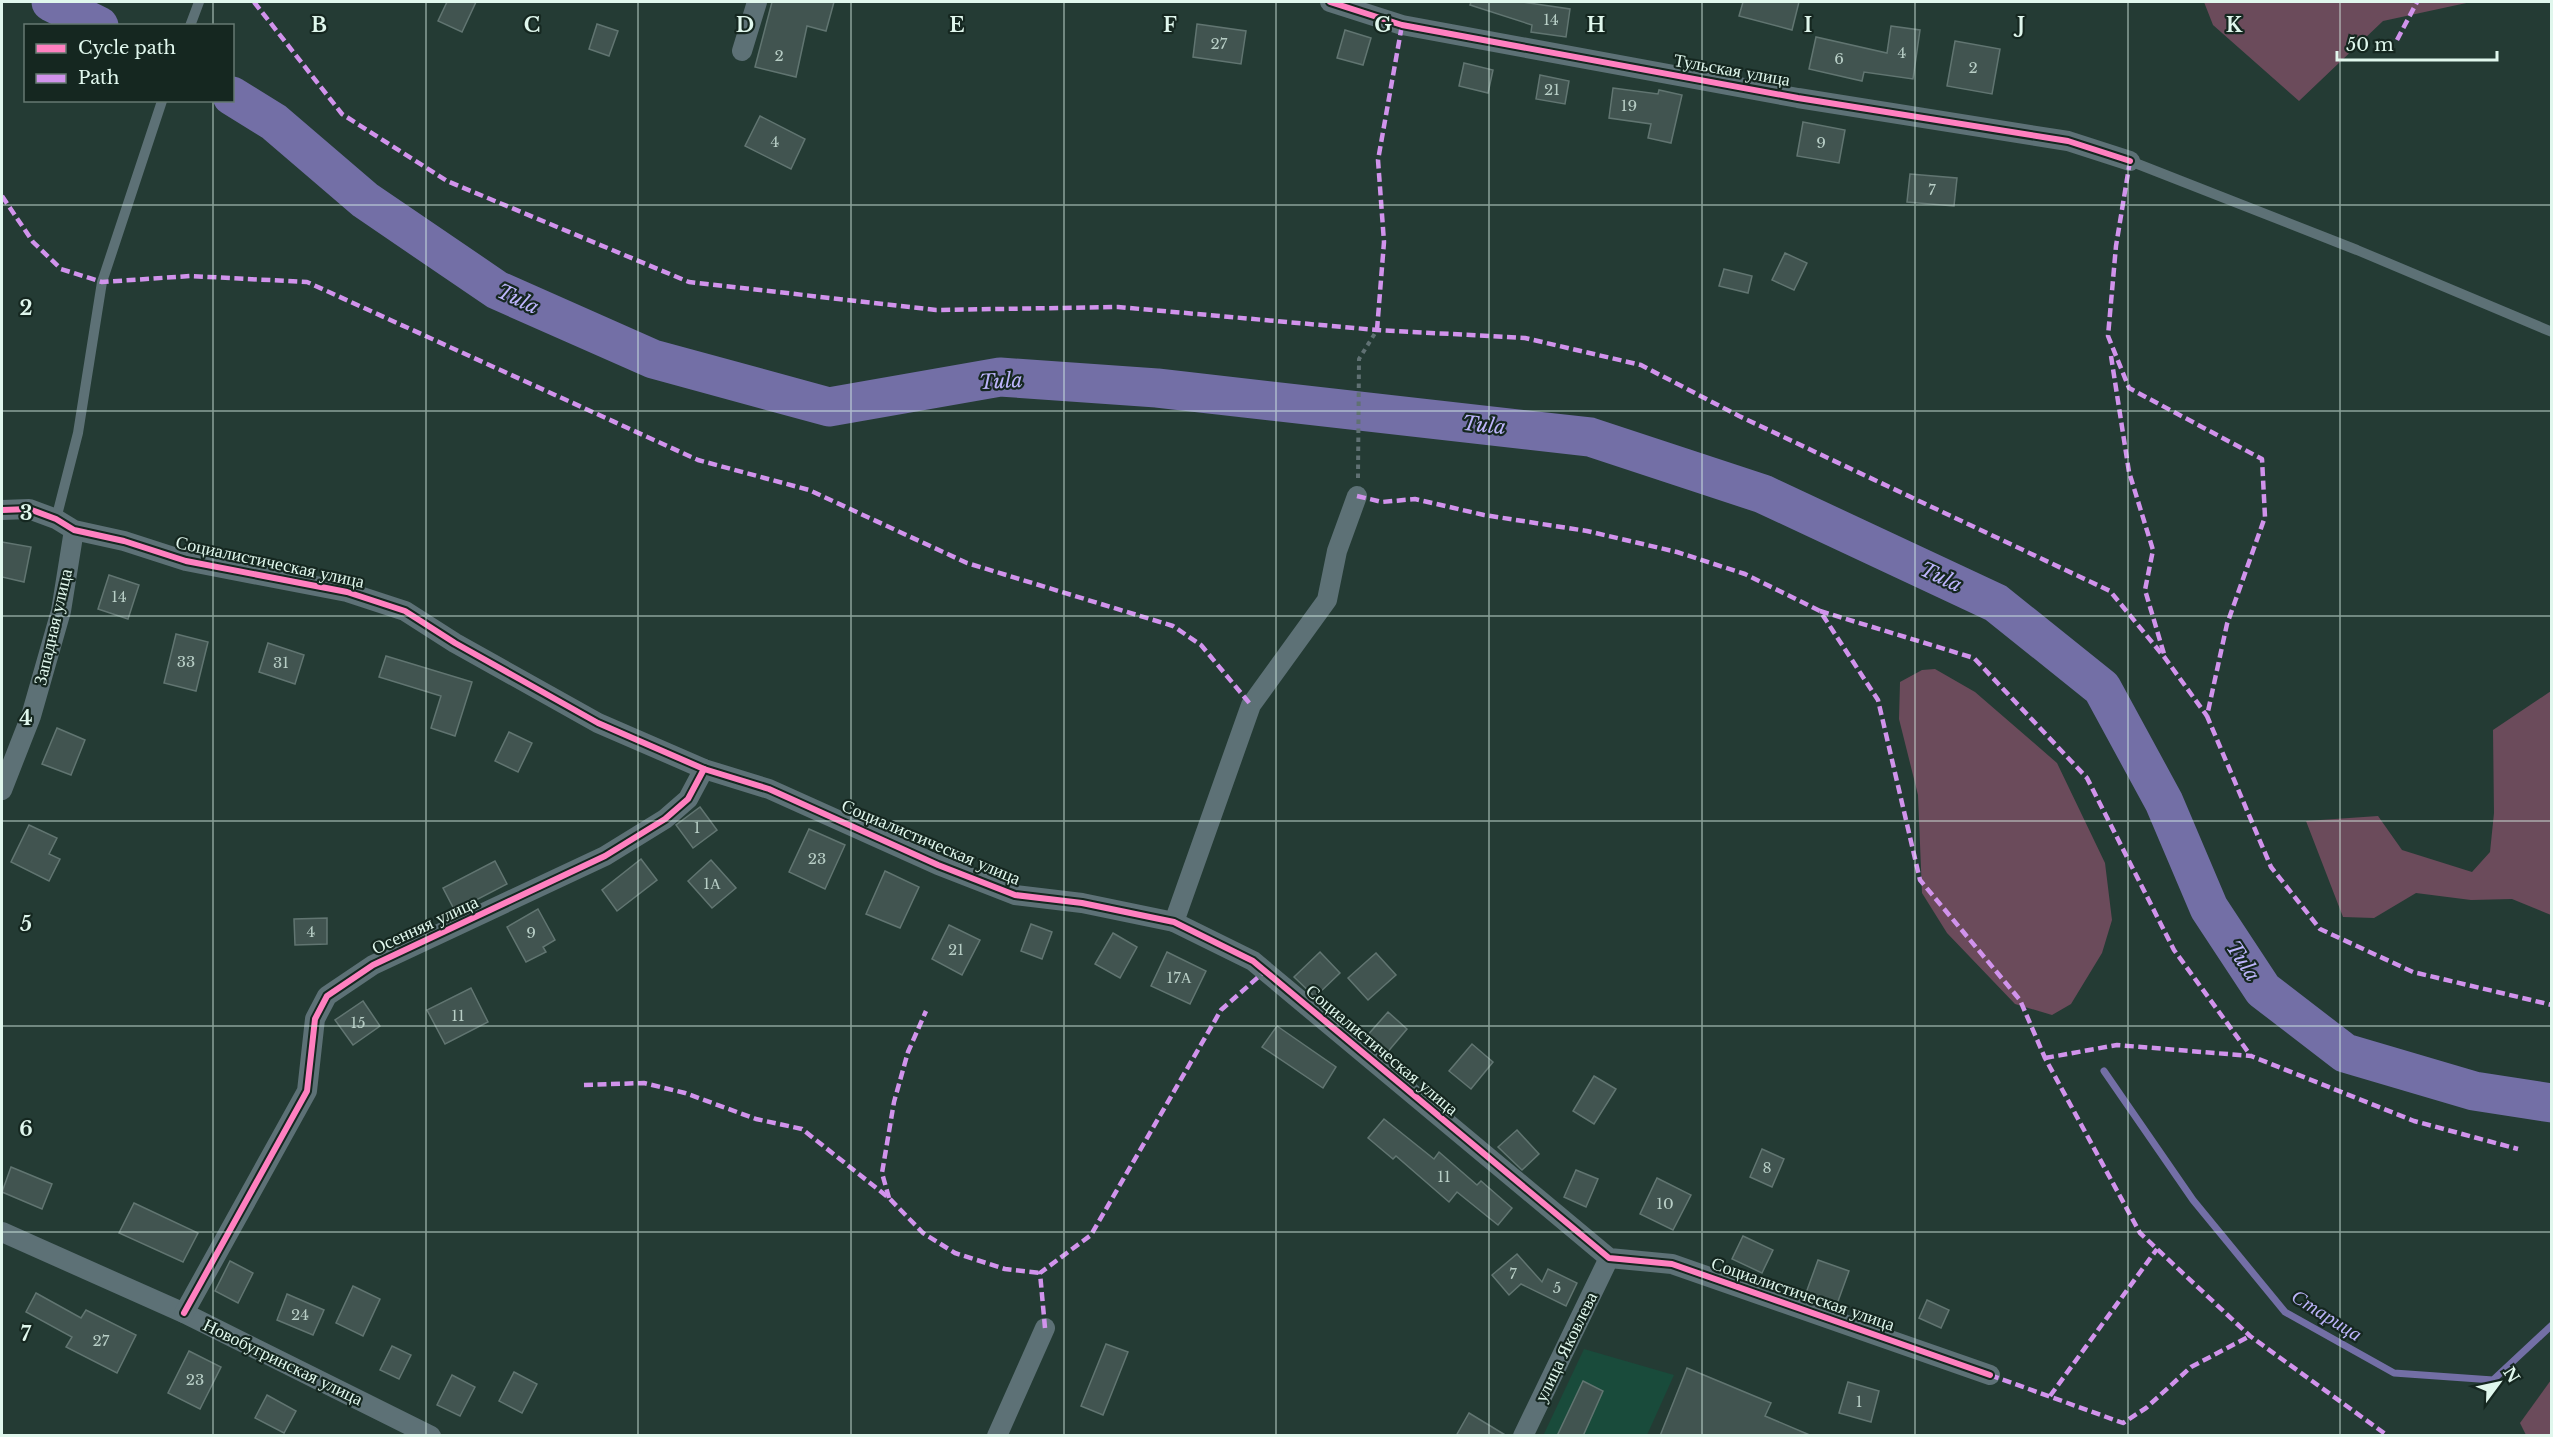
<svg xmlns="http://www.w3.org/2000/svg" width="2553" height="1437" font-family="'Libre Baskerville',serif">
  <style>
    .built { fill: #194b3b }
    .green { fill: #6b4b5b }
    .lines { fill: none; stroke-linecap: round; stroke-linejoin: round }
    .stream { stroke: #736fa6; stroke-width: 7 }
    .river { stroke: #736fa6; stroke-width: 39 }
    .building { fill: #415450; stroke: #617571; stroke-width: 1.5 }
    .path { stroke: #607173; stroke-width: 4; stroke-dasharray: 4.5 4.5; stroke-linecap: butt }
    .lane { stroke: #5d7176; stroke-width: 10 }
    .street { stroke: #5d7176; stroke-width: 20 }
    .quiet { stroke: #d193ec; stroke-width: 4.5; stroke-dasharray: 9 4.5; stroke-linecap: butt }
    .cycleway-casing { stroke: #152720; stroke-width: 10 }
    .cycleway { stroke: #ff80c0; stroke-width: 6 }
    .grid { fill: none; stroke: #e0f7ed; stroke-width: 1.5; stroke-opacity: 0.55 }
    .labels { text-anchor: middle; stroke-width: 4.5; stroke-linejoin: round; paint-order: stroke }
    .number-label { font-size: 15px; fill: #b8cec6 }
    .street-label { font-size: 18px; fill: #e0f7ed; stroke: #152720 }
    .water-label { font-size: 20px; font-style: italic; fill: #bdb5fb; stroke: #152720 }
    .grid-label { font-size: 20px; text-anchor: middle; font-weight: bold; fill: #e0f7ed; stroke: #152720; stroke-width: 4.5; stroke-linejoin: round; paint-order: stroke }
  </style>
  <rect width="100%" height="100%" fill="#243b34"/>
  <polygon class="built" points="1584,1349 1674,1375 1647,1435 1543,1436"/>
  <g class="green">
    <polygon points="2204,2 2471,2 2383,21 2299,101 2213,25"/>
    <polygon points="1935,669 1975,692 2057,763 2105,863 2112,920 2102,953 2071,1004 2052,1015 2015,1004 1947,933 1922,893 1918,795 1899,719 1900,682 1922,670"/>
    <polygon points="2551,691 2551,915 2512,899 2471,900 2416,893 2374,918 2343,917 2306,821 2378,816 2402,850 2472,872 2490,852 2494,813 2493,730"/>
    <polygon points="2551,1380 2551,1435 2526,1435 2520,1423"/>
  </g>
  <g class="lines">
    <polyline class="stream" points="2104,1071 2193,1200 2285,1312 2394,1373 2493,1380 2552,1325"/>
    <g class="river">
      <polyline points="51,2 99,26"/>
      <polyline points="232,96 274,122 365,200 497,290 653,359 829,407 1000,377 1157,388 1590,437 1763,494 1996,603 2102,688 2164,802 2209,908 2263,990 2345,1053 2474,1091 2552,1103"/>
    </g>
  </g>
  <g class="building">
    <polygon points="447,2 476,2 462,32 438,21"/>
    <polygon points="772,2 834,2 826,31 807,26 796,77 755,67"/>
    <polygon points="1471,2 1522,2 1570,9 1566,37 1531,32 1532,25 1470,5"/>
    <polygon points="1743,2 1799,2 1792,30 1739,16"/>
    <polygon points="597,24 618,31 609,56 589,49"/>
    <polygon points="1197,24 1246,31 1241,64 1193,57"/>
    <polygon points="1891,26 1920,30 1913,79 1864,72 1862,81 1809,69 1816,37 1887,53"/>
    <polygon points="1345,30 1371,38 1363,65 1337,58"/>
    <polygon points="1955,41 2000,49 1992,94 1947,86"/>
    <polygon points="1464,63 1493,70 1488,93 1459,86"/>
    <polygon points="1540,75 1569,81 1565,104 1536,99"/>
    <polygon points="1613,88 1658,94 1659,90 1682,95 1671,143 1648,138 1651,124 1609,118"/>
    <polygon points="760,116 805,139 791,169 745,146"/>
    <polygon points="1803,122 1845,130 1839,163 1797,156"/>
    <polygon points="1910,174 1957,178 1954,206 1907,202"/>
    <polygon points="1785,253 1807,263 1794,290 1772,280"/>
    <polygon points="1724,269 1752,276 1748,293 1719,286"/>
    <polygon points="2,542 31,547 24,582 2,577"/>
    <polygon points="109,575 139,585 128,619 98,609"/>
    <polygon points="176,634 208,642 196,691 164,683"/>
    <polygon points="268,643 304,655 295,684 259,672"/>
    <polygon points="386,656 472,682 455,736 431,728 441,696 379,677"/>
    <polygon points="57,728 85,740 71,775 42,764"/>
    <polygon points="509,732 532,743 518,772 495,761"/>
    <polygon points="700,807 717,830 693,848 676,825"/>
    <polygon points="29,825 57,838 49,854 60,859 49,881 11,862"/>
    <polygon points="809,829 845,845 825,889 789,872"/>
    <polygon points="641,859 657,880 617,911 602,890"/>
    <polygon points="711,860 736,888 712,908 688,881"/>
    <polygon points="495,861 507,884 455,911 443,888"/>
    <polygon points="885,871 919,887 900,928 866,914"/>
    <polygon points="538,909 555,940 543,947 546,952 526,962 507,927"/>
    <polygon points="327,918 327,944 295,945 294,919"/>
    <polygon points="1031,924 1052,932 1042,959 1021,951"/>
    <polygon points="949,925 980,940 962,975 932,959"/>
    <polygon points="1113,933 1137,947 1120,978 1095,964"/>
    <polygon points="1167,952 1206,971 1190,1004 1151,986"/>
    <polygon points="1320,952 1340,973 1315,997 1294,977"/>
    <polygon points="1376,953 1396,975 1368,1000 1348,978"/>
    <polygon points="471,988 488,1022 445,1044 427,1010"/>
    <polygon points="363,1001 380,1026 353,1045 335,1020"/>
    <polygon points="1388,1012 1407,1029 1386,1054 1366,1037"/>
    <polygon points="1277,1026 1336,1067 1323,1088 1262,1047"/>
    <polygon points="1472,1044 1493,1062 1471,1089 1449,1071"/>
    <polygon points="1594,1076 1616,1089 1594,1124 1573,1111"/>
    <polygon points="1384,1119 1434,1159 1439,1152 1477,1185 1481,1181 1512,1208 1498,1225 1457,1192 1449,1202 1396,1156 1393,1159 1368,1138"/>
    <polygon points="1517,1130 1539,1154 1522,1170 1498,1147"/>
    <polygon points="1762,1149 1784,1159 1772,1187 1750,1177"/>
    <polygon points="11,1167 52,1184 42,1209 2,1192"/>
    <polygon points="1576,1170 1598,1179 1586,1207 1564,1197"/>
    <polygon points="1657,1178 1691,1195 1673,1230 1640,1214"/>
    <polygon points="134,1203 198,1233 183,1262 119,1233"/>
    <polygon points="1743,1236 1773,1250 1762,1273 1732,1259"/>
    <polygon points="1517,1254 1542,1282 1548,1269 1577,1283 1566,1306 1521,1284 1509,1295 1492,1275"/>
    <polygon points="1818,1260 1849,1271 1837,1304 1806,1293"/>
    <polygon points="230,1261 253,1273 238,1303 215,1291"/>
    <polygon points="353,1286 380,1299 363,1336 336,1323"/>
    <polygon points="36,1293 81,1318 86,1310 136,1335 117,1373 66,1347 72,1337 26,1312"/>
    <polygon points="287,1294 324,1310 313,1335 277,1320"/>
    <polygon points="1927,1300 1949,1310 1941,1328 1919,1318"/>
    <polygon points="1106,1344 1128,1352 1103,1415 1081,1406"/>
    <polygon points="392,1346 411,1355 399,1379 380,1370"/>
    <polygon points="189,1351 221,1367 200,1409 168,1393"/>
    <polygon points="1687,1368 1771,1403 1765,1416 1812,1436 1660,1436"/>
    <polygon points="514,1372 537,1384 522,1413 499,1401"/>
    <polygon points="452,1375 475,1387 460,1416 437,1405"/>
    <polygon points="1583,1381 1603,1391 1583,1436 1557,1436"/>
    <polygon points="1848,1382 1879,1391 1871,1422 1839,1413"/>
    <polygon points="267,1395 296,1411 284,1433 255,1418"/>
    <polygon points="1469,1413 1507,1436 1456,1436"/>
  </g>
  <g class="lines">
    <polyline class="path" points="1358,478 1359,359 1377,330"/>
    <g class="lane">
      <polyline points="190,26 199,2"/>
      <polyline points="2130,161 2357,250 2552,332"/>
      <polyline points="56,519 78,433 102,282 162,101"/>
    </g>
    <g class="street">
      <polyline points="1330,2 1402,25 1798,98 2068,141 2130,161"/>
      <polyline points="742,51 757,2"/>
      <polyline points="2,510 29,509 56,519 74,530 124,541 186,561 347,592 405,611 455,643 598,723 704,769 769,789 938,865 1015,895 1082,903 1174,922 1253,961 1609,1258 1672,1264 1990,1375"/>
      <polyline points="2,790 31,716 61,611 74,530"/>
      <polyline points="1174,922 1251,705 1327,600 1337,551 1357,496"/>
      <polyline points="2,1232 184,1313 431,1436"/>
      <polyline points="184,1313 307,1091 315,1019 327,996 373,965 605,856 665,819 688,799 704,769"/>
      <polyline points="997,1436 1045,1328"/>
      <polyline points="1523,1436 1609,1258"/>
    </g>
    <g class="quiet">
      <polyline points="254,2 342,114 447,181 689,282 936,310 1118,307 1377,330 1525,338 1641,365 1739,416 2110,591 2165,658 2207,716"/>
      <polyline points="2397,40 2417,2"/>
      <polyline points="2130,161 2116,246 2108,336 2129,388 2262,459 2265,517 2227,624 2207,716 2271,867 2320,929 2413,972 2552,1005"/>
      <polyline points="2,196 33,242 61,269 102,282 190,276 307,282 698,460 809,490 967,563 1173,626 1201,645 1251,705"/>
      <polyline points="1377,330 1384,242 1378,160 1402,25"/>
      <polyline points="2111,356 2129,472 2153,550 2145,590 2164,654"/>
      <polyline points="1357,496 1382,502 1415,499 1484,515 1587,531 1677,552 1745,574 1820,611 1878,700 1920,880 2020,1000 2045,1058 2140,1233 2250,1336 2388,1436"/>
      <polyline points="1820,611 1974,658 2087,778 2174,950 2251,1056"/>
      <polyline points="2045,1058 2117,1045 2251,1056 2414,1121 2518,1149"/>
      <polyline points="584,1085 644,1083 685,1093 756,1119 802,1129 889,1198 923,1233 955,1253 1005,1269 1040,1273"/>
      <polyline points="889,1198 882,1173 894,1102 908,1052 926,1011"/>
      <polyline points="1045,1328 1040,1273 1091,1235 1221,1010 1265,971"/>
      <polyline points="1990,1375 2123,1423 2146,1408 2191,1367 2250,1336"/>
      <polyline points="2050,1396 2157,1249"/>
    </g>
    <g class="cycleway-casing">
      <g id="cycleway">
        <polyline points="1330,2 1402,25 1798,98 2068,141 2130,161"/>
        <polyline points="2,510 29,509 56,519 74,530 124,541 186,561 347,592 405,611 455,643 598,723 704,769 769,789 938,865 1015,895 1082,903 1174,922 1253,961 1609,1258 1672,1264 1990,1375"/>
        <polyline points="184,1313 307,1091 315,1019 327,996 373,965 605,856 665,819 688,799 704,769"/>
      </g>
    </g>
    <use href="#cycleway" class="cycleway"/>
  </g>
  <path class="grid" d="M213,2V26M426,2V1436M638,2V1436M851,2V1436M1064,2V1436M1276,2V1436M1489,2V1436M1702,2V1436M1915,2V1436M2128,2V1436M2340,2V1436M213,100V1436M2,205H2552M2,411H2552M2,616H2552M2,821H2552M2,1026H2552M2,1232H2552"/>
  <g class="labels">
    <g class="number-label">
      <text x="1551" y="25">14</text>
      <text x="1219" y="49">27</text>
      <text x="1902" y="58">4</text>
      <text x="779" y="61">2</text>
      <text x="1839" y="64">6</text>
      <text x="1973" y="73">2</text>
      <text x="1552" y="95">21</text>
      <text x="1629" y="111">19</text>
      <text x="775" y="147">4</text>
      <text x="1821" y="148">9</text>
      <text x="1932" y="195">7</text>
      <text x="119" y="602">14</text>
      <text x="186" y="667">33</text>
      <text x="281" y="668">31</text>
      <text x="697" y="833">1</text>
      <text x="817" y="864">23</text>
      <text x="712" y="889">1А</text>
      <text x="311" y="937">4</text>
      <text x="531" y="938">9</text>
      <text x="956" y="955">21</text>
      <text x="1179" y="983">17А</text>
      <text x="458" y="1021">11</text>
      <text x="358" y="1028">15</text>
      <text x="1767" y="1173">8</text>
      <text x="1444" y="1182">11</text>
      <text x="1665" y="1209">10</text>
      <text x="1513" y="1279">7</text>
      <text x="1557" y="1293">5</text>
      <text x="300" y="1320">24</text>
      <text x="101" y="1346">27</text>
      <text x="195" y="1385">23</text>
      <text x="1859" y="1407">1</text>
    </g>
    <g class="street-label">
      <text transform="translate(1732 70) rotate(10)" y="6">Тульская улица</text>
      <text transform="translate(270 562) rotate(12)" y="6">Социалистическая улица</text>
      <text transform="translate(53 627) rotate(-77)" y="6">Западная улица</text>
      <text transform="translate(931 842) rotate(23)" y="6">Социалистическая улица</text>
      <text transform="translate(425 925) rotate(-25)" y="6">Осенняя улица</text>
      <text transform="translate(1382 1050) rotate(40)" y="6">Социалистическая улица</text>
      <text transform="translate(1803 1294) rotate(19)" y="6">Социалистическая улица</text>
      <text transform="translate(1566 1347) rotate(-64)" y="6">улица Яковлева</text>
      <text transform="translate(283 1362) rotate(26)" y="6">Новобугринская улица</text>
    </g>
    <g class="water-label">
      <text transform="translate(518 299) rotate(25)" y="7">Tula</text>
      <text transform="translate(1001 381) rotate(-3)" y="7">Tula</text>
      <text transform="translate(1484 425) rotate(6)" y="7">Tula</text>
      <text transform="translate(1941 577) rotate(25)" y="7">Tula</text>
      <text transform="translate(2243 961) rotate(57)" y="7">Tula</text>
      <text transform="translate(2327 1315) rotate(32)" y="7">Старица</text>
    </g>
  </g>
  <g class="grid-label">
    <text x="319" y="32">B</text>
    <text x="532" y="32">C</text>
    <text x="745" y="32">D</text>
    <text x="957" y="32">E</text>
    <text x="1170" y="32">F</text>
    <text x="1383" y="32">G</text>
    <text x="1596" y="32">H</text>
    <text x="1808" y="32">I</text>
    <text x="2021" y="32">J</text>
    <text x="2234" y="32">K</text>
    <text x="26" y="315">2</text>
    <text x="26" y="520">3</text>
    <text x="26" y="725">4</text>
    <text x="26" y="931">5</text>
    <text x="26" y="1136">6</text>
    <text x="26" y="1341">7</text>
  </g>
  <rect width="2553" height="1437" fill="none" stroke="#e0f7ed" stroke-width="6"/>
  <rect x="24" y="24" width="210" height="78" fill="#152720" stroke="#667a72" stroke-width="1.5"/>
  <rect x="36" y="44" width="30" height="9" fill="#ff80c0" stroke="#667a72" stroke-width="1.5"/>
  <text x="78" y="54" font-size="18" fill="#e0f7ed">Cycle path</text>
  <rect x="36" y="74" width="30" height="9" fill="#d193ec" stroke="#667a72" stroke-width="1.5"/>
  <text x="78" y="84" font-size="18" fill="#e0f7ed">Path</text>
  <g transform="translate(2499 1383) rotate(57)" stroke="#152720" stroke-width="4.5" paint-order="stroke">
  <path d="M0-4.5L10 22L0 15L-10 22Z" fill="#e0f7ed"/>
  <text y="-9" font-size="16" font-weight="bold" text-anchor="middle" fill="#e0f7ed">N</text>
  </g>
  <path d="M2337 51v9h160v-9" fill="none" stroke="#e0f7ed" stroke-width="3"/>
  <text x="2346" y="51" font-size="18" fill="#e0f7ed" stroke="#152720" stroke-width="4.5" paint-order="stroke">50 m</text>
</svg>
